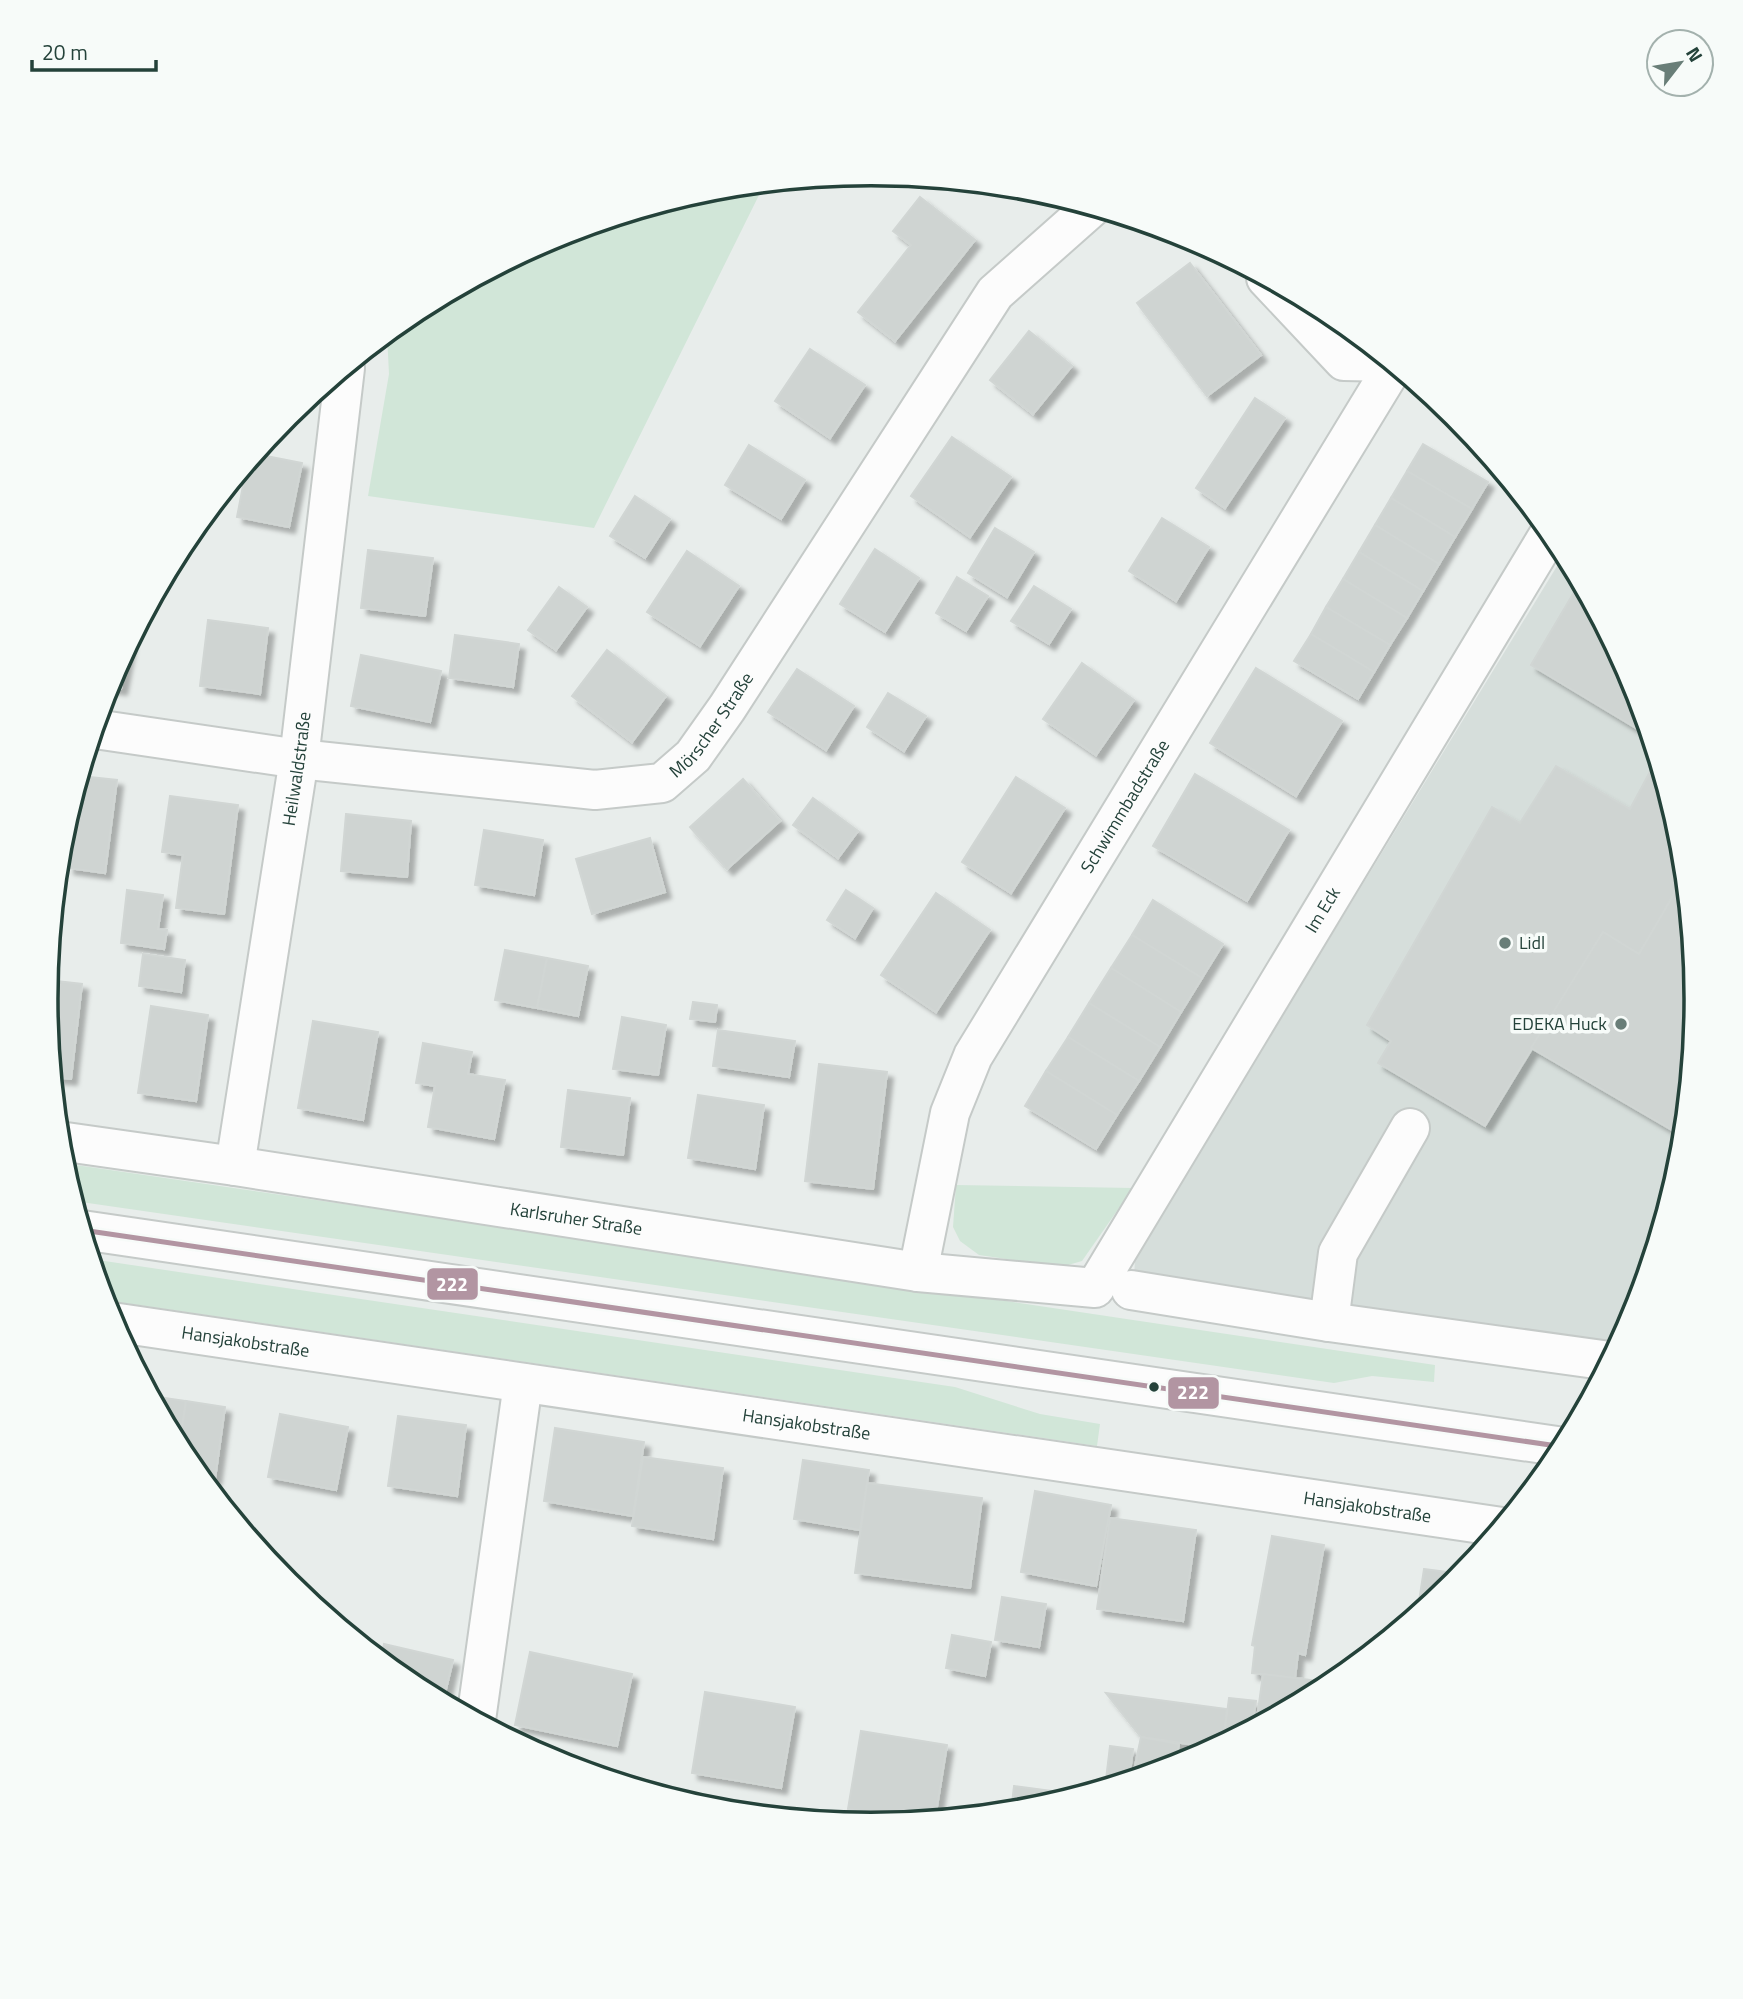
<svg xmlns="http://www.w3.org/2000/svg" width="1743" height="1999" font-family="'Titillium Web',sans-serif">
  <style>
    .built { fill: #d6dedb }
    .green { fill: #d1e6d8 }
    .building { fill: #cfd4d2; stroke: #d1d6d4; stroke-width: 2; filter: url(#shadow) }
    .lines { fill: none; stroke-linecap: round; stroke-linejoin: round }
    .minor-casing { stroke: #c5cac8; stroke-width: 42 }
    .minor { stroke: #fcfcfc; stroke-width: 38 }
    .bus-1-casing { stroke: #f7fbf9; stroke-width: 10 }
    .bus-1 { stroke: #b295a2; stroke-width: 5 }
    .poi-dot { fill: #697e78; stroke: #f7fbf9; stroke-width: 2.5 }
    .bus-dot { fill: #24423a; stroke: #f7fbf9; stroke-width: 2.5 }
    .labels { text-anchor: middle; stroke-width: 7; stroke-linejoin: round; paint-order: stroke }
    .street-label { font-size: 18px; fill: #24423a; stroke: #f7fbf9 }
    .poi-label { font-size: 18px; fill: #24423a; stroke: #f7fbf9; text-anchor: start }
    .rim { fill: none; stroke: #24423a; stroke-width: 3.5 }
    .line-badge { stroke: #f7fbf9; stroke-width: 2.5 }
    .badge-label { font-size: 19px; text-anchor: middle; font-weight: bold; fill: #fff }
  </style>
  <defs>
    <filter id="shadow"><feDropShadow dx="6" dy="6" stdDeviation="2" flood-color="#0004"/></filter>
  </defs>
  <rect width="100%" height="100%" fill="#e8edeb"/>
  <polygon class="built" points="1565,553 1635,684 1682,839 1697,1000 1682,1161 1634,1316 1616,1351 1134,1281 1135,1257"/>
  <g class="green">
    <polygon points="759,185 762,189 594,528 368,496 389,374 387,334 413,312 556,236 711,189"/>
    <polygon points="62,1163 878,1282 1435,1365 1434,1382 1372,1376 1334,1383 74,1201"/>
    <polygon points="956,1185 1133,1188 1082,1261 1061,1267 979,1255 960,1241 953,1227"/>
    <polygon points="91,1259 955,1387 1040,1414 1100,1424 1097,1446 104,1300"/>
  </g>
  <g class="building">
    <polygon points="920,197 975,240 895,341 858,312 911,245 893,231"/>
    <polygon points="1190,263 1261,355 1207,396 1137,303"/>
    <polygon points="1029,331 1072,366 1033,414 990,380"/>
    <polygon points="810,349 865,385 830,438 775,401"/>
    <polygon points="1255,398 1285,418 1225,508 1196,488"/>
    <polygon points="952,437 1011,477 970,537 911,496"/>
    <polygon points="1423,444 1488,482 1472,509 1407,471"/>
    <polygon points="749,445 805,480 781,519 725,485"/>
    <polygon points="256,454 302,463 289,527 237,517 247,465"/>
    <polygon points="1407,471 1472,509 1455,537 1391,498"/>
    <polygon points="635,496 670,519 645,558 610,536"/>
    <polygon points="1391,498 1455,537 1439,564 1375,525"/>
    <polygon points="1162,518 1209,547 1176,601 1129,571"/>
    <polygon points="1375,525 1439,564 1423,591 1359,552"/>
    <polygon points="995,528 1034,552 1007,597 968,573"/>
    <polygon points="875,549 919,578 885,632 840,604"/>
    <polygon points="368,550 433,558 425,616 361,608"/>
    <polygon points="687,551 739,586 700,646 647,612"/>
    <polygon points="1359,552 1423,591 1407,618 1343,579"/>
    <polygon points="957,577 988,596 966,631 936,613"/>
    <polygon points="1343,579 1407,618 1390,645 1326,607"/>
    <polygon points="1580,582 1635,684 1651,737 1531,665"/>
    <polygon points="1034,586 1071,609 1049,644 1011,621"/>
    <polygon points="559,587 587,607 556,650 528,630"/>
    <polygon points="1326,607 1390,645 1374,672 1311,634"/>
    <polygon points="208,620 268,628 260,694 200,686"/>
    <polygon points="1311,634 1374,672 1358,699 1294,661"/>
    <polygon points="455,635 519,644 513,687 449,678"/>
    <polygon points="130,642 121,689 107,687 109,683"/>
    <polygon points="607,650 666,696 632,742 572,696"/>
    <polygon points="361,655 441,671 430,722 351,706"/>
    <polygon points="1082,663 1134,700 1096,755 1043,719"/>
    <polygon points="1256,668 1342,721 1296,796 1210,743"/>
    <polygon points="797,669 854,706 826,750 768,712"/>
    <polygon points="888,693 926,716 904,751 867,727"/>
    <polygon points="1556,766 1630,809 1652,768 1662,774 1682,839 1685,875 1639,954 1603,932 1485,1126 1378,1063 1391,1041 1367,1025 1492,807 1520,823"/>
    <polygon points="1195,774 1289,830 1247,901 1153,846"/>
    <polygon points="80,776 117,780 105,873 68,868 72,834 63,833"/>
    <polygon points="1016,777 1065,808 1011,893 962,862"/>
    <polygon points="743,779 780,821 727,869 690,827"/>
    <polygon points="170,796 238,805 224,914 176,908 183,855 162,852"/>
    <polygon points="813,798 858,831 838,858 793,825"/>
    <polygon points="346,814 411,821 407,877 341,871"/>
    <polygon points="484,830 543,840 534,895 475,885"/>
    <polygon points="650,838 665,892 592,914 576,859"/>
    <polygon points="1685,875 1697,1000 1684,1137 1531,1048 1603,932 1639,954"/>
    <polygon points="127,890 163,895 158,929 167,930 164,949 121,943"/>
    <polygon points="846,890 873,908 855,938 827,920"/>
    <polygon points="936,893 990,930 936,1012 881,975"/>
    <polygon points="1153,900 1223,944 1202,978 1132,935"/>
    <polygon points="1132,935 1202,978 1181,1012 1111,968"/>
    <polygon points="505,950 547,958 537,1008 495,1000"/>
    <polygon points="143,954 185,960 181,992 139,986"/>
    <polygon points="547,958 588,966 578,1016 537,1008"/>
    <polygon points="1111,968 1181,1012 1160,1047 1089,1003"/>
    <polygon points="47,980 82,984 71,1079 53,1077 46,999"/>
    <polygon points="693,1002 717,1005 715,1022 690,1019"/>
    <polygon points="1089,1003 1160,1047 1139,1081 1068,1037"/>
    <polygon points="151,1006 208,1015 196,1101 138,1093"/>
    <polygon points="622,1017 666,1025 658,1075 613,1069"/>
    <polygon points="313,1021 378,1032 363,1120 298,1108"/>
    <polygon points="718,1030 795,1041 789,1077 713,1066"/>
    <polygon points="1068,1037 1139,1081 1117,1115 1046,1071"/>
    <polygon points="423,1043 472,1052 468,1074 505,1080 494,1139 428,1127 435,1086 416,1083"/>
    <polygon points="819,1064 887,1072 873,1189 805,1181"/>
    <polygon points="1046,1071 1117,1115 1096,1149 1025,1106"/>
    <polygon points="568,1090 630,1098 623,1155 561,1147"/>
    <polygon points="698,1095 764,1105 755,1169 688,1158"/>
    <polygon points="151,1396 186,1401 179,1448"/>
    <polygon points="186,1401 225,1407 215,1479 200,1476 184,1458 179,1448"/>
    <polygon points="280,1414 348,1427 336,1490 268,1477"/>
    <polygon points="398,1416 466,1425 457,1496 388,1486"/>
    <polygon points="555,1428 644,1442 633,1516 544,1501"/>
    <polygon points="643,1457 723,1468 713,1539 632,1526"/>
    <polygon points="803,1460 869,1470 860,1530 794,1519"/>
    <polygon points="867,1483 982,1498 970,1588 855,1573"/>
    <polygon points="1035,1491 1111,1505 1096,1586 1021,1572"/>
    <polygon points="1110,1518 1196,1530 1183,1621 1097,1609"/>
    <polygon points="1272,1536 1324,1545 1305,1655 1298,1653 1295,1678 1252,1673 1255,1646 1252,1645"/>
    <polygon points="1424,1569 1463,1574 1455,1584 1425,1609 1418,1608"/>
    <polygon points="1002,1597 1046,1604 1039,1647 995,1640"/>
    <polygon points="952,1635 991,1642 985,1676 946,1668"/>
    <polygon points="384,1644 453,1660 443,1702 412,1686 381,1660"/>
    <polygon points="530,1652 632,1674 617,1746 515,1725"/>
    <polygon points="1263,1674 1335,1683 1256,1726"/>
    <polygon points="705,1692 795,1707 781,1788 692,1773"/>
    <polygon points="1106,1693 1227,1709 1223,1744 1215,1748 1141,1737"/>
    <polygon points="1229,1698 1256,1701 1252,1728 1223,1744"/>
    <polygon points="861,1731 947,1745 935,1819 921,1821 848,1809"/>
    <polygon points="1141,1737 1179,1744 1175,1766 1151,1774 1134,1771"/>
    <polygon points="1110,1746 1133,1749 1129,1780 1105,1788"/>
    <polygon points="1014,1786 1082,1795 1032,1810 1011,1812"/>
  </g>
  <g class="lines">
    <g class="minor-casing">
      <g id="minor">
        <polyline points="1266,278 1344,361 1391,362"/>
        <path id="s1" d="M95,729L299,759L595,790L662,783L693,756L727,708L995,293L1092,207"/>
        <path id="s2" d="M59,1141L235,1166L918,1272L1095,1288L1551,531"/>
        <path id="s3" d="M235,1166L299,759L345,368"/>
        <polyline points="82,1230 1564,1447"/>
        <path id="s4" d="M918,1272L950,1113L973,1056L1394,365"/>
        <polyline points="1131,1290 1329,1322 1610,1361"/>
        <path id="s5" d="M112,1322L1502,1527"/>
        <polyline points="1329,1322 1338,1253 1410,1128"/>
        <polyline points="476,1720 523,1383"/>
      </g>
    </g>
    <use href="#minor" class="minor"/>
    <g class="bus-1-casing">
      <polyline id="bus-1" points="82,1230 1564,1447"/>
    </g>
    <use href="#bus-1" class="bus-1"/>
  </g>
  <g class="poi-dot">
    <circle cx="1505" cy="943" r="7"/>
    <circle cx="1621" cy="1024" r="7"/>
  </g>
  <circle class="bus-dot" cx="1154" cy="1387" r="6"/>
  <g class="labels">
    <g class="street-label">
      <text dy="6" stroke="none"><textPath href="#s1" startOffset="648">Mörscher Straße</textPath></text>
      <text dy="6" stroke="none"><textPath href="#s3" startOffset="402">Heilwaldstraße</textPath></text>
      <text dy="6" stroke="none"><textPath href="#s4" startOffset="516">Schwimmbadstraße</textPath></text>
      <text dy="6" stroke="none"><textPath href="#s2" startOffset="1488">Im Eck</textPath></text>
      <text dy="6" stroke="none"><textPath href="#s2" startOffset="523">Karlsruher Straße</textPath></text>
      <text dy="6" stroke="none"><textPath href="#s5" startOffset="135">Hansjakobstraße</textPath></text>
      <text dy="6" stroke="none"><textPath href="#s5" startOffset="702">Hansjakobstraße</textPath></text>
      <text dy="6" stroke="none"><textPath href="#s5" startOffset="1269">Hansjakobstraße</textPath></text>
    </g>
    <g class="poi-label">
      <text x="1519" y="949">Lidl</text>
      <text x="1607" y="1030" text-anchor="end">EDEKA Huck</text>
    </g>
  </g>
  <path d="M0 0H1743V1999H0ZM58 999a813 813 0 1 1 1626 0a813 813 0 1 1-1626 0Z" fill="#f7fbf9" fill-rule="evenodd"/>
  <path class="rim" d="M58 999a813 813 0 1 1 1626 0a813 813 0 1 1-1626 0Z"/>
  <g class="line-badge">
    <rect x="426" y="1267" width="53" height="34" rx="7" fill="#b295a2"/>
    <rect x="1167" y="1376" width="53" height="34" rx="7" fill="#b295a2"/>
  </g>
  <g class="badge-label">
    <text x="452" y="1291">222</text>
    <text x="1193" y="1399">222</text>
  </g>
  <g transform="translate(1680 63) rotate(59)"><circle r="33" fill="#f7fbf9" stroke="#a3b1ad" stroke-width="2"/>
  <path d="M0-5L12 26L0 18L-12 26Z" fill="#697e78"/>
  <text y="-10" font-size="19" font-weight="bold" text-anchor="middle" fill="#24423a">N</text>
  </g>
  <path d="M32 60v10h124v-10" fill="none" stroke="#24423a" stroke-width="3.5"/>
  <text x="42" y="60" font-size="21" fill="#24423a" stroke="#f7fbf9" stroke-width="5" paint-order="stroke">20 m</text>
</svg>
